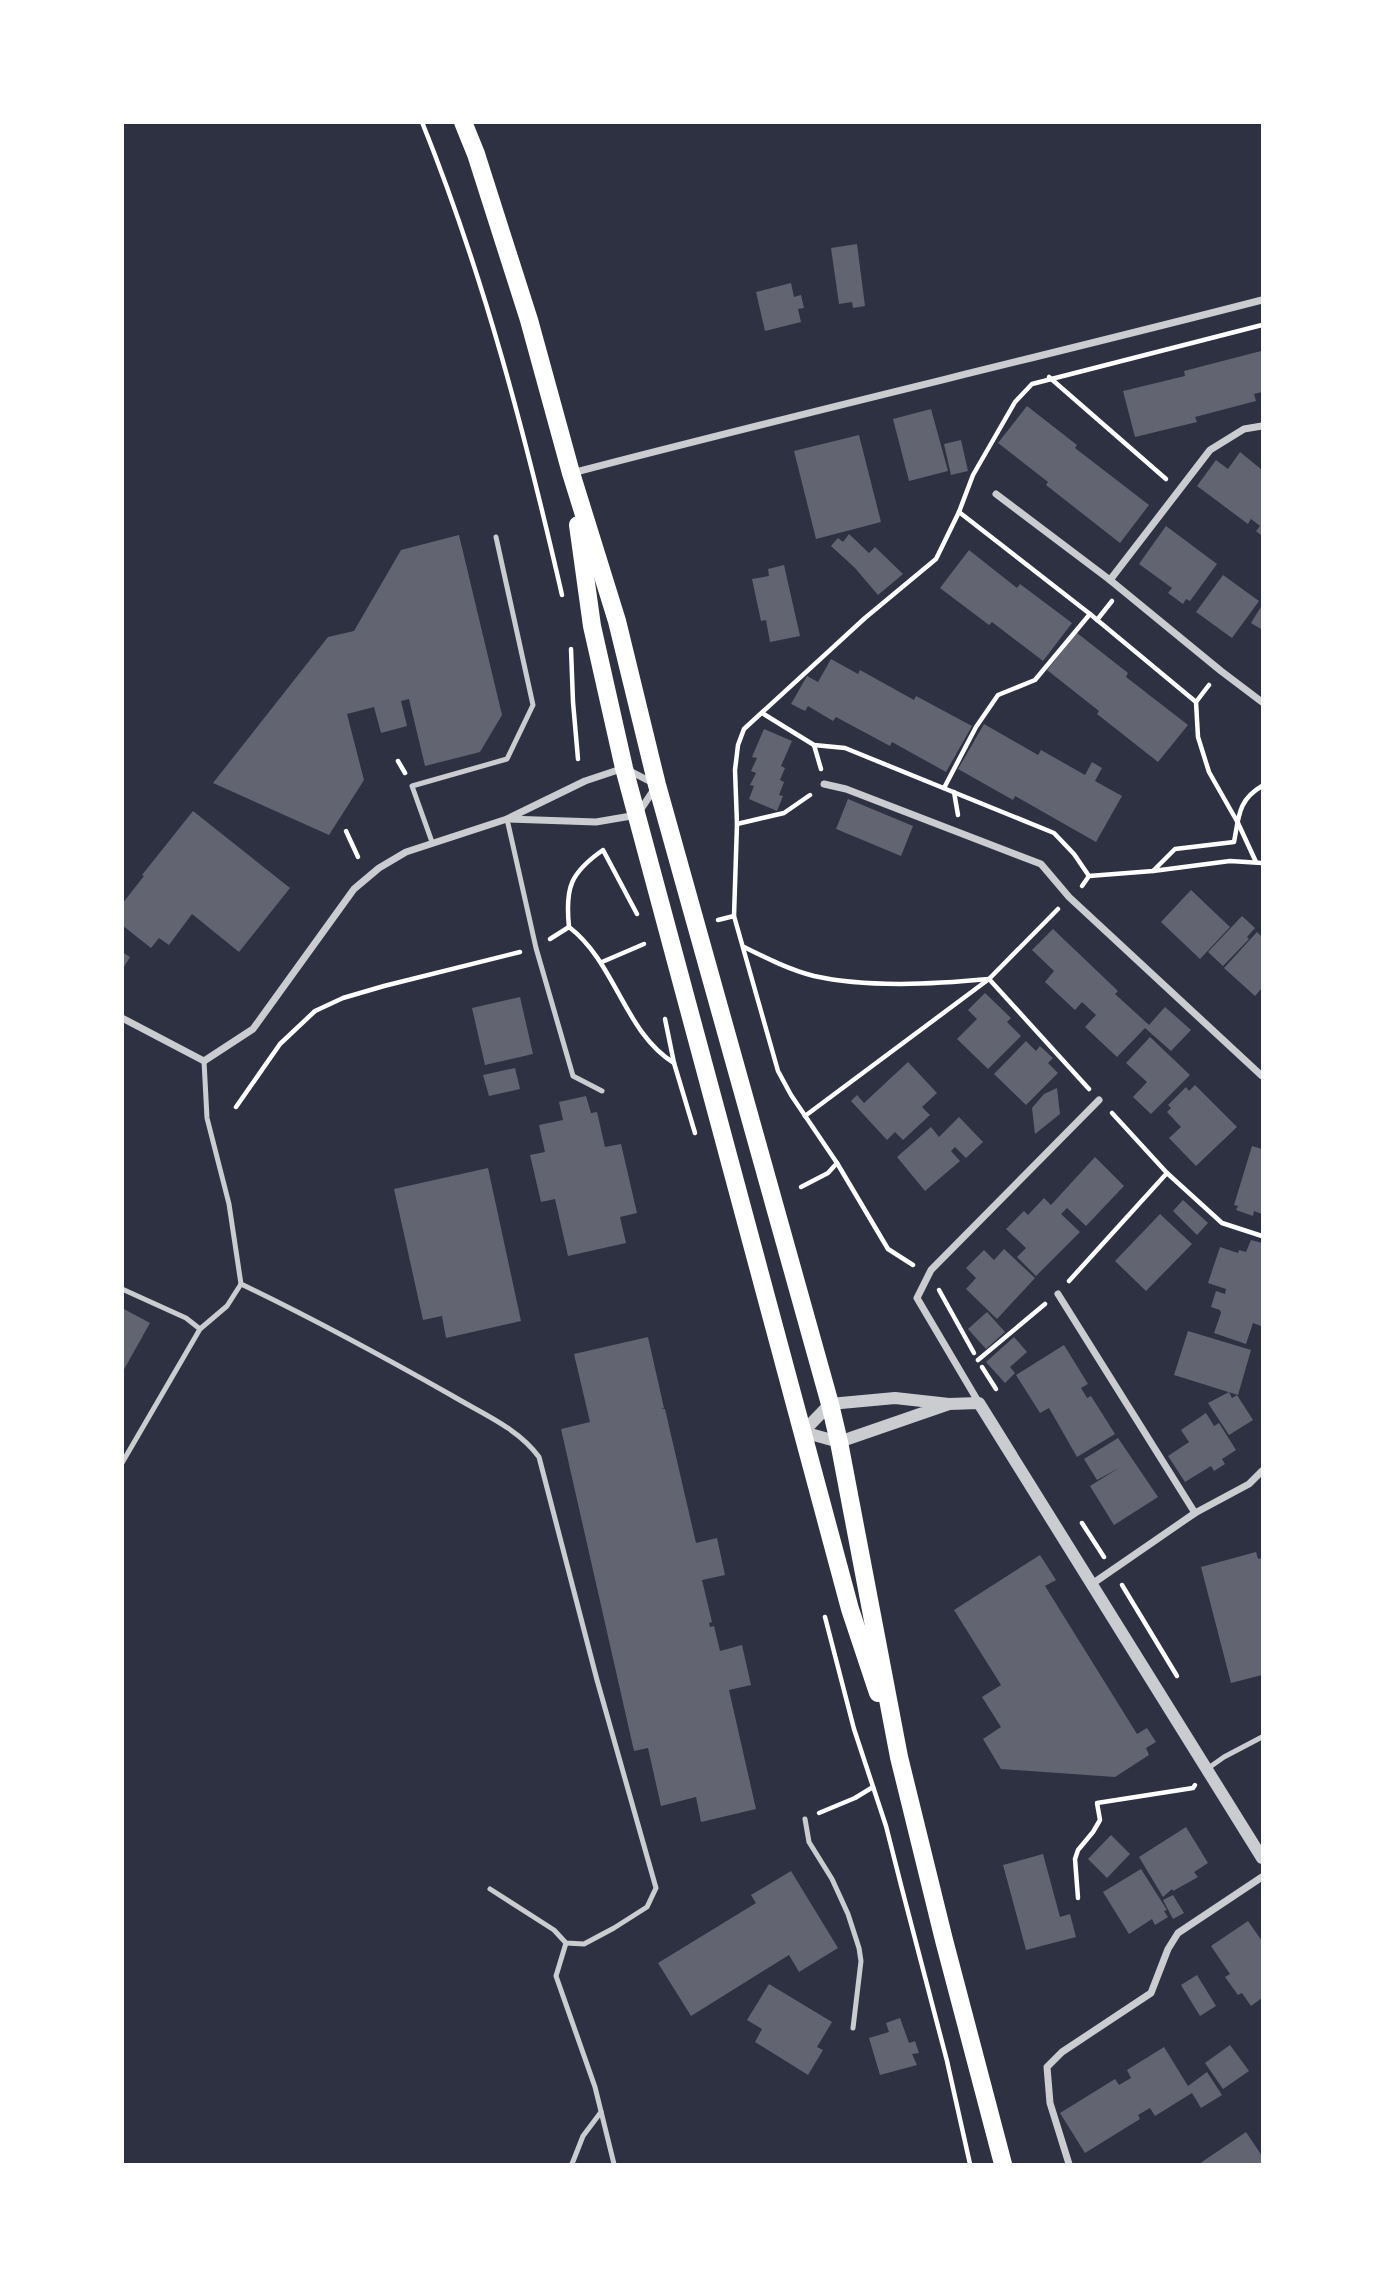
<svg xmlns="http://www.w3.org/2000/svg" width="1385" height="2287" font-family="Georgia,serif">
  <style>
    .building { fill: #626471 }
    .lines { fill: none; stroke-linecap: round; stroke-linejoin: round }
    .path { stroke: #fff; stroke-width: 4.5 }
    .service { stroke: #caccd0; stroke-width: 5 }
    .minor { stroke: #caccd0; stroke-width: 7 }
    .tertiary { stroke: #caccd0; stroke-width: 12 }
    .primary { stroke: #fff; stroke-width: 18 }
  </style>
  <rect width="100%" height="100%" fill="#2d3142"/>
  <g class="building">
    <polygon points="857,244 865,306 853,308 852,302 839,304 831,248"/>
    <polygon points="791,283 794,297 801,295 804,308 798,309 801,322 765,331 756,292"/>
    <polygon points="1261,351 1262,392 1254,394 1256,401 1195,417 1197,422 1135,437 1123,391 1185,376 1184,371"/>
    <polygon points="1027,406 1077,445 1075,448 1149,505 1120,543 1046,485 1048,482 998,443"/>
    <polygon points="931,409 948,471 909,481 893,419"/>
    <polygon points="859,435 881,522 816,539 794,451"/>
    <polygon points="961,440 968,471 951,475 944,444"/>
    <polygon points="1240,452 1262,470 1262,536 1256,531 1260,526 1251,519 1248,524 1197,486 1216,460 1228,469"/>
    <polygon points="1166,526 1217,564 1190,601 1186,599 1183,604 1168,593 1172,588 1139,564"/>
    <polygon points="849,534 869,553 875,547 903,574 878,595 855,568 831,546 838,538 843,542"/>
    <polygon points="459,535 502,715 480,752 425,766 409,699 401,701 407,726 381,733 374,707 347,714 364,780 329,835 213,783 328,637 354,631 401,550"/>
    <polygon points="969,550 1017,588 1020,584 1072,623 1043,661 992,622 989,625 940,588"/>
    <polygon points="784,565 800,636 770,642 766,620 761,621 752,579 769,576 768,569"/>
    <polygon points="1223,575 1259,601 1232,638 1196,612"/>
    <polygon points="1262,605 1262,626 1261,629 1251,623"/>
    <polygon points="1077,633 1128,673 1126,677 1188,725 1158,762 1097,714 1099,711 1047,670"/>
    <polygon points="831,659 858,674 860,670 914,700 916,696 972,726 946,772 892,742 890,746 836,717 833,721 808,706 805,711 791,704 807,676 818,682"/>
    <polygon points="984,724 1038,755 1041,750 1085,775 1092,762 1102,768 1095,781 1122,796 1096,842 1015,796 1013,800 958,769"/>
    <polygon points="764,729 792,741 781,766 785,768 780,780 784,782 779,795 783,796 777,811 749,799 754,786 750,785 756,773 751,771 757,758 752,757"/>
    <polygon points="848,799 913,826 901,856 836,829"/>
    <polygon points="193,811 290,888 239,952 192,914 169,945 159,938 151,948 122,925 122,904 144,876 142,875"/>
    <polygon points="1191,890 1230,927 1200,959 1161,922"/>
    <polygon points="1242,916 1255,928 1247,937 1249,939 1223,966 1208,952"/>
    <polygon points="1053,929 1118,991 1115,994 1149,1025 1165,1007 1191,1030 1171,1051 1145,1028 1117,1057 1085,1027 1096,1015 1082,1002 1075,1010 1045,982 1054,971 1032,950"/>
    <polygon points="1257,932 1262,937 1262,988 1255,996 1224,968"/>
    <polygon points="122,952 130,957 122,970"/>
    <polygon points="985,993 1011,1018 1007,1022 1021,1036 988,1069 957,1039 977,1019 968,1010"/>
    <polygon points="520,997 533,1054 485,1065 472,1008"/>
    <polygon points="1150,1037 1190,1075 1151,1114 1133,1097 1147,1082 1126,1063"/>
    <polygon points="1026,1041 1036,1051 1040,1046 1053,1058 1048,1063 1058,1073 1026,1105 994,1074"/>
    <polygon points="908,1062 937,1093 922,1107 930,1115 903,1140 895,1132 887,1140 851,1101 857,1095 864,1103"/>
    <polygon points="515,1068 520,1089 489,1096 483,1075"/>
    <polygon points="1195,1085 1237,1127 1196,1166 1169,1138 1181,1127 1167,1112 1171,1108 1168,1105 1186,1087 1189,1091"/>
    <polygon points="1057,1088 1060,1114 1035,1134 1032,1108 1044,1094"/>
    <polygon points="586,1096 591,1113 597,1112 605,1147 621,1144 637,1213 620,1217 626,1243 568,1256 555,1199 541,1202 530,1155 545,1152 539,1125 563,1120 559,1102"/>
    <polygon points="959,1117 983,1142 966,1158 955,1147 951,1151 960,1161 925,1191 897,1157 931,1127 939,1137"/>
    <polygon points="1252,1146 1262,1149 1262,1214 1254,1211 1253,1216 1236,1210 1238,1206 1234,1205"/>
    <polygon points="1095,1157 1124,1186 1086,1226 1067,1208 1061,1214 1080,1232 1036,1276 1017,1257 1026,1248 1006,1229 1024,1211 1028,1215 1044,1198 1051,1205"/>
    <polygon points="488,1168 521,1321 446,1338 442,1316 423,1320 394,1189"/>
    <polygon points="1183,1200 1208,1223 1197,1235 1173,1211"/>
    <polygon points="1160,1214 1192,1244 1146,1291 1115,1261"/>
    <polygon points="1251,1240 1262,1243 1262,1321 1261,1326 1253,1323 1246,1344 1214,1333 1221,1313 1220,1310 1211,1307 1216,1291 1225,1294 1226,1289 1208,1283 1220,1247 1238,1253 1239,1250 1246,1252"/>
    <polygon points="1004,1249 1035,1278 997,1319 966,1289 976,1278 966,1268 984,1250 994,1260"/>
    <polygon points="122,1308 150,1323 122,1373"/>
    <polygon points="987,1312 1005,1332 986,1349 968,1329"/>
    <polygon points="1188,1331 1251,1350 1238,1395 1174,1375"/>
    <polygon points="648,1337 664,1408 661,1408 665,1409 696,1543 717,1538 725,1575 702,1580 712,1622 709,1623 710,1627 714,1626 720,1651 742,1645 751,1685 729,1690 756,1809 701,1822 696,1797 661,1806 648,1748 634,1751 561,1429 590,1422 574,1354"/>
    <polygon points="1014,1337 1027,1352 1010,1367 1015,1373 1005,1383 986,1362"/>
    <polygon points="1064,1345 1088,1384 1081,1388 1087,1398 1091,1396 1115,1434 1077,1457 1049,1408 1040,1413 1016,1375"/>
    <polygon points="1229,1392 1232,1398 1237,1395 1253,1420 1229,1435 1208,1403"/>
    <polygon points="1206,1413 1214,1426 1219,1423 1236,1450 1222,1459 1225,1464 1214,1471 1211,1466 1185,1482 1168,1456 1189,1442 1181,1430"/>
    <polygon points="1118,1438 1158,1497 1114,1525 1090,1486 1119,1468 1097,1480 1084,1459"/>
    <polygon points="1256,1552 1258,1559 1262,1558 1262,1675 1231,1683 1201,1567"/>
    <polygon points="1040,1555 1056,1580 1045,1586 1137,1734 1147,1728 1156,1742 1146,1748 1149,1755 1115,1777 1001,1769 983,1739 1001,1727 982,1697 1001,1685 954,1610"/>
    <polygon points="1186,1827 1208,1863 1194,1872 1198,1877 1173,1891 1172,1889 1163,1897 1139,1857"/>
    <polygon points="1111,1835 1130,1854 1107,1878 1088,1859"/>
    <polygon points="1043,1854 1060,1917 1070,1914 1076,1937 1026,1950 1003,1865"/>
    <polygon points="1141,1869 1167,1910 1164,1911 1168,1917 1155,1925 1152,1919 1129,1934 1103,1892"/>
    <polygon points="791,1871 838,1948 799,1972 789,1955 691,2016 658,1963 756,1903 751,1895"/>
    <polygon points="1173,1895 1184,1913 1173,1919 1163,1900"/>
    <polygon points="1248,1921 1262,1941 1262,1998 1251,2006 1242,1993 1238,1995 1225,1977 1230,1974 1211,1946"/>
    <polygon points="1197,1975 1216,2006 1200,2016 1181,1985"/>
    <polygon points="769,1984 832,2022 817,2047 823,2050 808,2075 755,2042 762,2029 747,2020"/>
    <polygon points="900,2018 909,2043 915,2041 919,2053 912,2054 917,2065 880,2075 869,2038 889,2032 886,2023"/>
    <polygon points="1230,2045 1249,2071 1223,2089 1205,2063"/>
    <polygon points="1164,2047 1188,2086 1207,2072 1222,2095 1201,2108 1192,2093 1155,2116 1150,2108 1138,2115 1140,2119 1085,2153 1060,2113 1115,2079 1119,2085 1131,2078 1127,2070"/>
    <polygon points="1246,2132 1262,2156 1262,2164 1199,2164"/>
  </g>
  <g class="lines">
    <g class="path">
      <path d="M422,122C484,276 525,434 562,595"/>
      <polyline points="1049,377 1166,479"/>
      <polyline points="959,512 1090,614 1196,702"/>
      <polyline points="1097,620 1112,601"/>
      <polyline points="571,649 573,702 578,759"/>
      <polyline points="1209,685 1196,702 1198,737 1209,772 1238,823 1256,862"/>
      <polyline points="762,713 814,745 845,748 1054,833 1074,854 1089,876"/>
      <polyline points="814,745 821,769"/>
      <polyline points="398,761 405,773"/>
      <polyline points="944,788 976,727 998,695 1035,680 1090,614"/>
      <polyline points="954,792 958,815"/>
      <polyline points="737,824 784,813 810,795"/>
      <polyline points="346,831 358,857"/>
      <polyline points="1153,871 1230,861 1262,863"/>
      <path d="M1082,886L1089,876L1153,871L1175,849L1234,842C1239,816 1238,800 1262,786"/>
      <path d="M637,914L603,850C570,873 565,888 569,927C616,963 624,1032 674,1063"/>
      <polyline points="718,920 734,916"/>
      <polyline points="550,939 569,927"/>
      <path d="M744,947C766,958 790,970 814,976C867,988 935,984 989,979L1089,1089"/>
      <polyline points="602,962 644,944"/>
      <polyline points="665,1019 674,1063 695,1133"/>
      <polyline points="236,1107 280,1044 315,1011 343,998 384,986 520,952"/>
      <polyline points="1112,1113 1167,1173 1222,1223 1262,1236"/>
      <polyline points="805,1116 989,979 1058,909"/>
      <polyline points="801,1187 828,1173 837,1163"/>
      <polyline points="913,1265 888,1249 837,1163 791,1095 778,1071 734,916 737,824 735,770 738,745 744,729 865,618 936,559 959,512 973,475 1015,402 1032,384 1262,325"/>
      <polyline points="1069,1281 1167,1173"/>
      <polyline points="939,1290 974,1353"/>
      <polyline points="978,1360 1045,1304"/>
      <polyline points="982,1367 996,1389"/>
      <polyline points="1082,1523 1104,1557"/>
      <polyline points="1122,1585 1177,1676"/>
      <polyline points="825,1617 854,1729 886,1826 902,1889 947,2061 970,2164"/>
      <polyline points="819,1813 855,1798 873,1787"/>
      <polyline points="1078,1898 1075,1859 1078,1850 1093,1832 1100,1820 1097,1803 1193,1788 1195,1785"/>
    </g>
    <g class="service">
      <polyline points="507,819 536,948 573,1076 602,1091"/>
      <polyline points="432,842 412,786 507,759 533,705 496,537"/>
      <path d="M204,1061L207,1118L229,1204L241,1284C312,1318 382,1356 451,1395C481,1413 518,1428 539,1457L597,1680L656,1888L647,1907L614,1928L584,1944L566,1943L554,1930L490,1889"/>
      <polyline points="122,1289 186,1318 200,1329"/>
      <polyline points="122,1463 200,1329 227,1306 241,1284"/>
      <polyline points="1207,1769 1224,1757 1262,1737"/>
      <polyline points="805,1819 809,1842 832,1879 848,1914 859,1948 861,1961 853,2028"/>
      <polyline points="566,1943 556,1976 595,2087 614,2164"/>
      <polyline points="572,2164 583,2136 601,2112"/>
    </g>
    <g class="minor">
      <path d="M572,473C801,413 1033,359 1262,300"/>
      <polyline points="996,494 1110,580 1221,671 1262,702"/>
      <polyline points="1110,580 1210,450 1244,429 1262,426"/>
      <polyline points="824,784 846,789 1041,864 1069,897 1262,1076"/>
      <polyline points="122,1018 204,1061 253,1029 354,889 379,868 406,852 507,819 585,781 624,768 657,785 637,815 596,822 507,819"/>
      <polyline points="1058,1294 1195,1513"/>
      <polyline points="979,1403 917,1298 931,1270 1099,1100"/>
      <polyline points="1092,1584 1195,1513 1249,1484 1262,1471"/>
      <polyline points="1069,2164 1050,2103 1047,2067 1062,2052 1151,1993 1168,1949 1178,1933 1262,1877"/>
    </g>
    <polyline class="tertiary" points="949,1404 839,1442 803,1432 830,1404 895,1398 949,1404 979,1403 1262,1858"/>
    <g class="primary">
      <polyline points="463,122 476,154 529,320 571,473 617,621 657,785 830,1404 839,1442 899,1757 944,1940 1003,2164"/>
      <polyline points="578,525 592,626 624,768 850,1609 878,1693"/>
    </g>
  </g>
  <rect width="1385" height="2287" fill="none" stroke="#ffffff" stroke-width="248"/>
</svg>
